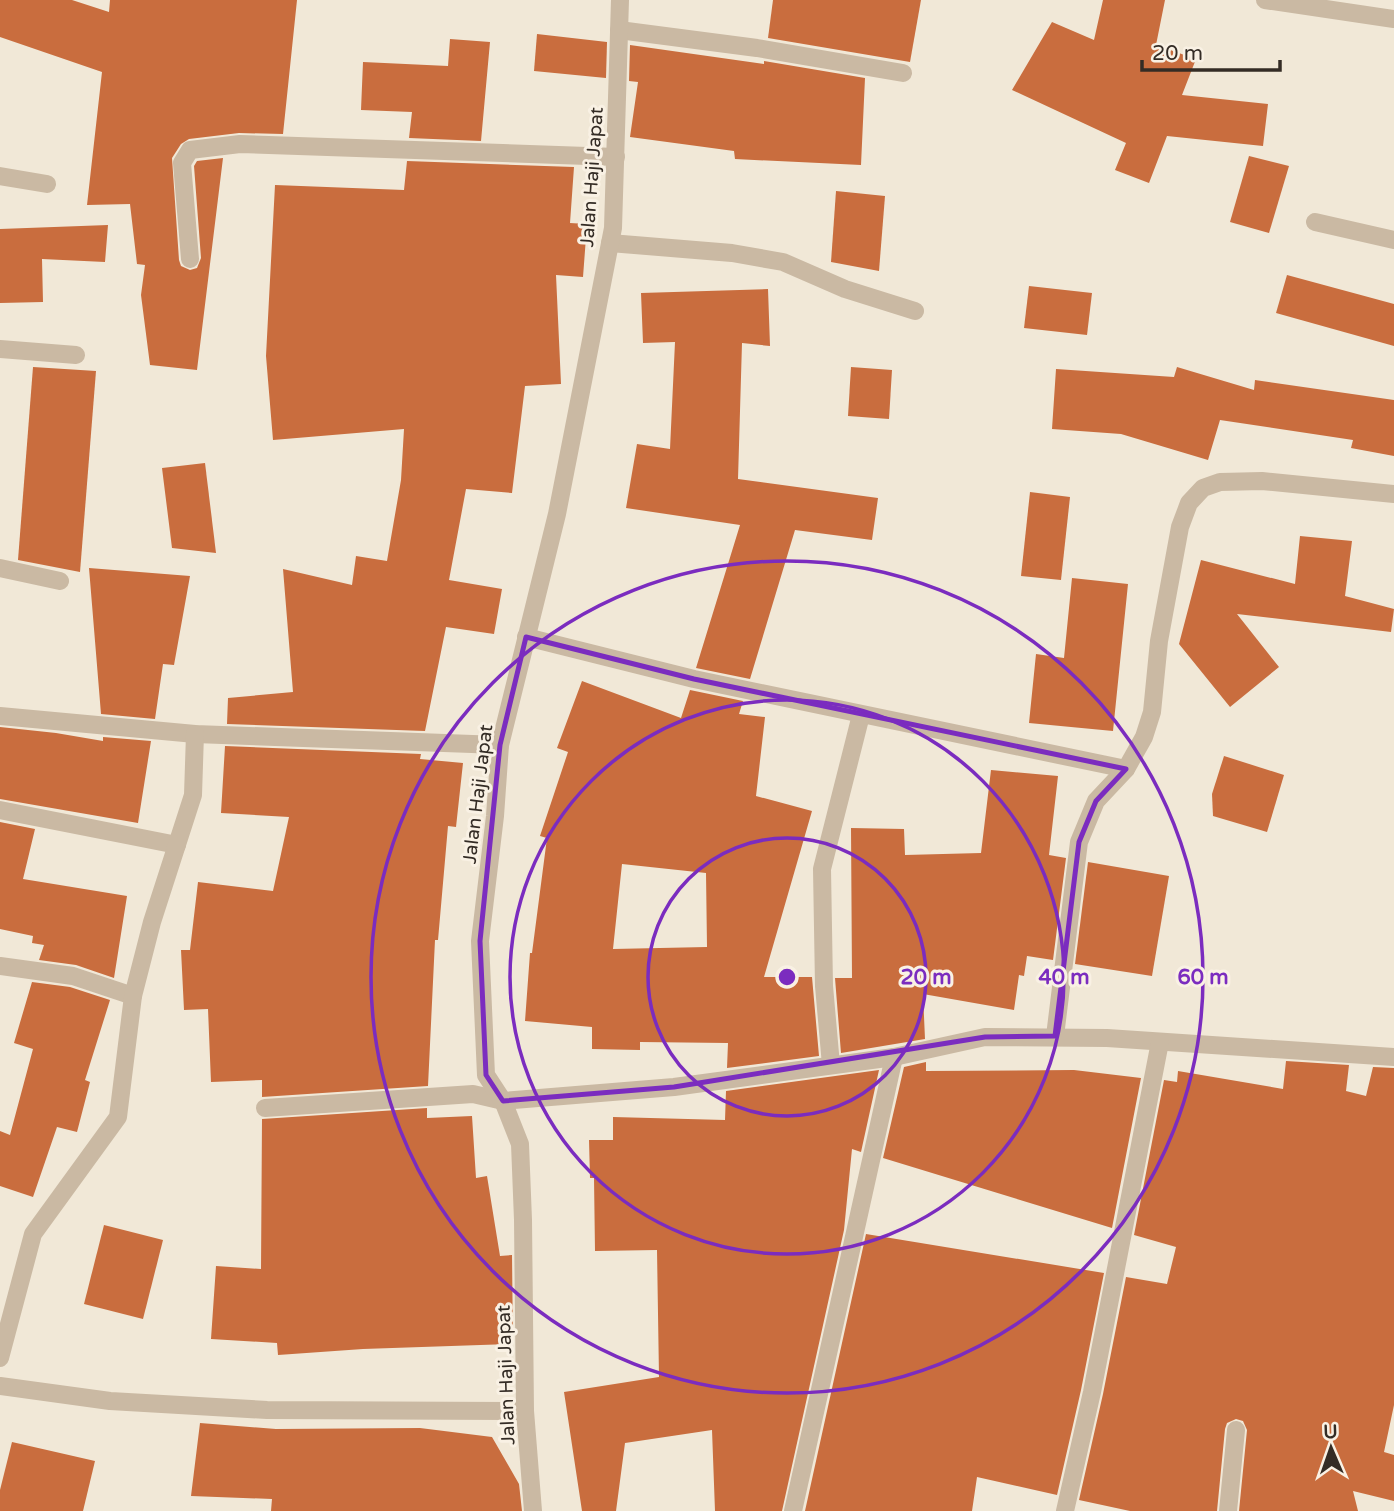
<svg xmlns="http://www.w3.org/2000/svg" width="1394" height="1511" font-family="'Varela Round',sans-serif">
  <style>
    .building { fill: #c96d3e; fill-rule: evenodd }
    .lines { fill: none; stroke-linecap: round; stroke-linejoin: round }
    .minor { stroke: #cab9a3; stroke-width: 18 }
    .marked { fill: none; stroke: #7b2cbf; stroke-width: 5; stroke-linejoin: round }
    .ring { fill: none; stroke: #7b2cbf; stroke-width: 3.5 }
    .labels { text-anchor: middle; stroke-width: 6; stroke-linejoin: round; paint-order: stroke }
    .street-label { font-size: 19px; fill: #342c25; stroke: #f9f1e4 }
    .centre { fill: #7b2cbf; stroke: #f9f1e4; stroke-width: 3.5 }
    .ring-label { font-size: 21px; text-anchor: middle; font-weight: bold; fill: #7b2cbf; stroke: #f9f1e4; stroke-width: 6; stroke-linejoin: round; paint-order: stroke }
  </style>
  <rect width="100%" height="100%" fill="#f1e8d7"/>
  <g class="building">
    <polygon points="0,0 72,0 109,12 110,0 297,0 283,134 239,133 189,139 181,144 172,158 179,260 181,266 190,270 197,268 201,258 194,166 197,161 223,158 197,370 150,365 141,295 145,265 137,264 130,204 87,205 102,72 0,37"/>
    <polygon points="773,0 921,0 910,62 768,38"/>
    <polygon points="1103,0 1165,0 1156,45 1196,59 1182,95 1268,104 1263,146 1167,136 1149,183 1115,170 1126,143 1012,90 1052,22 1094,40"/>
    <polygon points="537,34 607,42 606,78 534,71"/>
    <polygon points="450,39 490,42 481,141 409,138 412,112 361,110 363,62 448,66"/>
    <polygon points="630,45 764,64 764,61 865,78 861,165 735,159 734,151 630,137 638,82 629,81"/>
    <polygon points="1249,156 1289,166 1269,233 1230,222"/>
    <polygon points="407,161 574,167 570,223 587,224 583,277 556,275 561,384 525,386 512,493 466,489 449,580 502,589 494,634 446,627 425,731 227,724 228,698 293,692 283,569 352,585 356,556 387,561 401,480 404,429 273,440 266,356 275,185 404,190"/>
    <polygon points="836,191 885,196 879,271 831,262"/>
    <polygon points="108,225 105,262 42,259 43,302 0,303 0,229"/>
    <polygon points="1287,275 1394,304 1394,346 1276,313"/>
    <polygon points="1029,286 1092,293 1087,335 1024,328"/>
    <polygon points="768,289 770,346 742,343 738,479 878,498 872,540 795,530 750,679 696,668 740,525 626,508 637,444 670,449 675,342 643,343 641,293"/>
    <polygon points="33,367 96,371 80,572 18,560"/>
    <polygon points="851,367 892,370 889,419 848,416"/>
    <polygon points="1177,367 1254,390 1255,380 1394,400 1394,456 1351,448 1353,440 1220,420 1208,460 1121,434 1052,429 1056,369 1174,377"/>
    <polygon points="205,463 216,553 172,548 162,468"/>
    <polygon points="1030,492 1070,497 1061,580 1021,576"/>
    <polygon points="1300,536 1352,541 1345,596 1394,609 1391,632 1237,614 1279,667 1230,707 1179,644 1201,560 1295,584"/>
    <polygon points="89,568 190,576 174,665 163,664 155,719 101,714"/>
    <polygon points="1072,578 1128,584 1113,731 1029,723 1036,654 1064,658"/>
    <path d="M582,681L681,718L690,690L743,701L739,714L765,717L756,796L812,811L764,977H812L819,1056L727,1068L728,1043L640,1042V1050L592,1049V1027L525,1021L530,953H532L547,838L540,836L568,752L557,748ZM622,864L706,873L707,947L613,949Z"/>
    <polygon points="0,727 56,733 103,741 103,737 151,741 138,823 0,799"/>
    <polygon points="225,746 421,754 420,759 463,763 456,827 448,826 438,940 435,940 428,1086 262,1097 262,1080 211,1082 208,1009 184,1010 181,950 190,950 198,882 273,891 289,817 221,813"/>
    <polygon points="1224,756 1284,775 1267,832 1213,816 1212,794"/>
    <polygon points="991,770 1058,776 1049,855 1066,858 1053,960 1027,956 1024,976 1019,975 1014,1010 923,994 925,1039 841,1053 835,978 852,978 851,828 904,829 905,855 981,853"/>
    <polygon points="0,822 35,829 23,879 127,896 114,978 76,965 39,960 44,945 32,943 33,936 0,929"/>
    <polygon points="1088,862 1169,876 1152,976 1075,964"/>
    <polygon points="32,982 70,987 110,1000 85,1080 90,1082 77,1132 57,1127 33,1197 0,1186 0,1131 10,1135 33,1049 14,1043"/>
    <polygon points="1286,1061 1349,1065 1346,1091 1366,1096 1373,1067 1394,1068 1394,1405 1384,1452 1394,1455 1394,1501 1353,1491 1358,1511 1239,1511 1247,1430 1243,1421 1236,1419 1227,1423 1225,1429 1217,1511 1130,1511 1079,1500 1103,1394 1126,1277 1167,1284 1176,1247 1134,1235 1164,1080 1177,1082 1178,1071 1283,1089"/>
    <polygon points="926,1062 926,1071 1074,1070 1141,1078 1112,1228 883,1158 904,1067"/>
    <polygon points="879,1070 861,1152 852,1149 844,1230 782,1511 715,1511 712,1430 625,1443 616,1511 582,1511 564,1392 659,1377 657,1250 595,1251 594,1178 590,1178 589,1140 613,1140 613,1117 725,1120 726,1091"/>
    <polygon points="427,1108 427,1118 472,1116 476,1178 487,1176 500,1256 512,1255 513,1344 363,1349 278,1355 277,1343 211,1339 216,1266 261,1269 262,1119"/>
    <polygon points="104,1225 163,1240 143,1319 84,1304"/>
    <polygon points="866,1234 1104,1273 1081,1390 1057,1495 977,1477 972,1511 805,1511"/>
    <polygon points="200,1423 276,1429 420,1428 492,1437 519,1484 522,1511 271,1511 272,1499 191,1496"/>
    <polygon points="12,1442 95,1461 83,1511 0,1511 0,1490"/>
  </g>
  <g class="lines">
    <g class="minor">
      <polyline points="1265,0 1394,19"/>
      <polyline points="619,30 757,48 903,73"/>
      <polyline points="0,176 47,184"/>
      <polyline points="1315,222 1394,240"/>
      <polyline points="610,243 732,253 783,262 845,289 915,311"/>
      <polyline points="190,259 182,163 190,150 240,144 616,157"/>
      <polyline points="0,349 76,355"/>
      <polyline points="0,568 60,581"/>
      <polyline points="526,637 694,679 1126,769"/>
      <polyline points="0,716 195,734 500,745"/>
      <polyline points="0,810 177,845"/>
      <polyline points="0,966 73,976 133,996"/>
      <polyline points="1055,1036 1079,842 1096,801 1126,769 1144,737 1152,712 1159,641 1180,527 1189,503 1203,488 1220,482 1262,481 1394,494"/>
      <polyline points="831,1065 824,986 822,869 861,715"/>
      <polyline points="265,1108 473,1094 503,1101 674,1087 894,1057 985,1037 1107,1038 1394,1057"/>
      <polyline points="0,1358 33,1234 118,1117 133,996 152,922 193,795 195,734"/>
      <polyline points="0,1386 110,1401 267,1410 525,1411"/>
      <polyline points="533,1511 525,1411 523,1220 520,1144 503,1101 486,1075 480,941 495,816 500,745 557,514 613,228 620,0"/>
      <polyline points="793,1511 894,1057"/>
      <polyline points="1065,1511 1092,1392 1160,1042"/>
      <polyline points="1228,1511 1236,1430"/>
    </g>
  </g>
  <path class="marked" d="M526,637L694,679L1126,769L1096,801L1079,842L1055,1036L985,1037L674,1087L503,1101L486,1075L480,941L500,745Z"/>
  <g class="ring">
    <circle cx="787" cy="977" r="139"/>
    <circle cx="787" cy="977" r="277"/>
    <circle cx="787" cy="977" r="416"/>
  </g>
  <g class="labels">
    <g class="street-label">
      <text transform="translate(591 177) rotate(-86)" y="7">Jalan Haji Japat</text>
      <text transform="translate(477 794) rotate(-83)" y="7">Jalan Haji Japat</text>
      <text transform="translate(505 1375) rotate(-92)" y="7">Jalan Haji Japat</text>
    </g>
  </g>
  <circle cx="787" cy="977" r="10" class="centre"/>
  <g class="ring-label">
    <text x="926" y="984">20 m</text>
    <text x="1064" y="984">40 m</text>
    <text x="1203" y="984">60 m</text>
  </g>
  <g transform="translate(1331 1448) rotate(358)" stroke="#f9f1e4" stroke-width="5" paint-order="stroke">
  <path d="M0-5L12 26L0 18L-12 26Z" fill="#342c25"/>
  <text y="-10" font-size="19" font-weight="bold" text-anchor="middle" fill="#342c25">U</text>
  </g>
  <path d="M1142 60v10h138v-10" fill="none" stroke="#342c25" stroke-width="3.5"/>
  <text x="1152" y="60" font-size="21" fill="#342c25" stroke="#f9f1e4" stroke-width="5" paint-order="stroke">20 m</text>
</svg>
